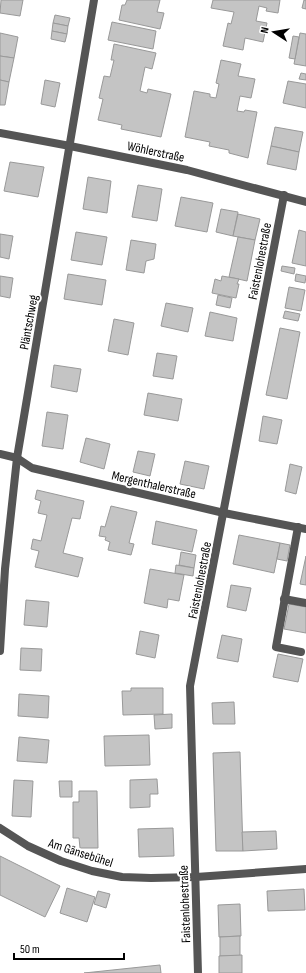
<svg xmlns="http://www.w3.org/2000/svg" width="306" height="973" font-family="'Sofia Sans Condensed',sans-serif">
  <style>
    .building { fill: #c4c4c4; stroke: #999 }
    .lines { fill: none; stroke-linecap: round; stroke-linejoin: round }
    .service { stroke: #555; stroke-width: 8 }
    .minor { stroke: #555; stroke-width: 8 }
    .labels { text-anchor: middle; stroke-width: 4; stroke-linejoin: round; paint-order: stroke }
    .street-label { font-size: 13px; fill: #000; stroke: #fff }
  </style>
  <rect width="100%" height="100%" fill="#fff"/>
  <g class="building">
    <polygon points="1,0 23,0 20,16 0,13"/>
    <polygon points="127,0 160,0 157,12 164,13 160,29 119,20 122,5 125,5"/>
    <polygon points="213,0 280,0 278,13 266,11 267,8 259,6 256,21 267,23 263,42 245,38 243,50 223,46 228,23 231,24 234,12 211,8"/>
    <polygon points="304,0 306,0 306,9 302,8"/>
    <polygon points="55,15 70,18 68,26 53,23"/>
    <polygon points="112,22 156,31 153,49 108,40"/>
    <polygon points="53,23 68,26 67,34 52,31"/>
    <polygon points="52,31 67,34 65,42 51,39"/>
    <polygon points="0,33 18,37 14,58 0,56"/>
    <polygon points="300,33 306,34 306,66 294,64"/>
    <polygon points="293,36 299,37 295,59 289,58"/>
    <polygon points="114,44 156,53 152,69 145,67 140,91 147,93 148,89 171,94 161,137 121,129 122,125 98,120 103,99 99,98 104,76 110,77 114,60 111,60"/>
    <polygon points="0,56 14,58 9,82 0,80"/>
    <polygon points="221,60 241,64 238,76 255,79 251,98 240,96 237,111 244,112 245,110 257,112 248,158 229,153 229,150 209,146 210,142 185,137 194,91 210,94 210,97 216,98 219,84 216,83"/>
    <polygon points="301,73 306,74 306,80 299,79"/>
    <polygon points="0,80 9,82 5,105 0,105"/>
    <polygon points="45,80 60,83 55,107 41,104"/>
    <polygon points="288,81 306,84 306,108 283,103"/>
    <polygon points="275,127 303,132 299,152 271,146"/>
    <polygon points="271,146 299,152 296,170 267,164"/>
    <polygon points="10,162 44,167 38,197 4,191"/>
    <polygon points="88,177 111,181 107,213 83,209"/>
    <polygon points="138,185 162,189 157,221 132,217"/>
    <polygon points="181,197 213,203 207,232 175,226"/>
    <polygon points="221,209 238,212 233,236 216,232"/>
    <polygon points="238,214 260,219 255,240 233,236"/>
    <polygon points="299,230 306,232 306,266 292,263"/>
    <polygon points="76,232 107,237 102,265 71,260"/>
    <polygon points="0,234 13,236 9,259 0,257"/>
    <polygon points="238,237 255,240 247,281 229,277"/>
    <polygon points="131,240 156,244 154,259 146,261 144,273 126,270"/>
    <polygon points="282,266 295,268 294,274 281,271"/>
    <polygon points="68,274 106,280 102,305 64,299"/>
    <polygon points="296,274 306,276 305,283 295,281"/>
    <polygon points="0,276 13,278 10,298 0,296"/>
    <polygon points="222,276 239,279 237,284 239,284 236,298 212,293 215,279 221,281"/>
    <polygon points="289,287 305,290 301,311 285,308"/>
    <polygon points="218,295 232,298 230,308 216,305"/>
    <polygon points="166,303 193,308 188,332 161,326"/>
    <polygon points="285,311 300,314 298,321 283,318"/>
    <polygon points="210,312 237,318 233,341 205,336"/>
    <polygon points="114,319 134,323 128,355 108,351"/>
    <polygon points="280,328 300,332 287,399 266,395"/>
    <polygon points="157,353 177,356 173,379 153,376"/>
    <polygon points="54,365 81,369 77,392 51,387"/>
    <polygon points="148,393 182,399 178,421 144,415"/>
    <polygon points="47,412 68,415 63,449 42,446"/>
    <polygon points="263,416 282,420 277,444 259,441"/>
    <polygon points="86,438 110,444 104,469 80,462"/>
    <polygon points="138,451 155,454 150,476 133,472"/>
    <polygon points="185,461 209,466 204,489 180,484"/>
    <polygon points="290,464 302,467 296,494 285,491"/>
    <polygon points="37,490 84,501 80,519 72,518 63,553 83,558 78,577 35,567 39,551 31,549 33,539 41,541 47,515 38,513 41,501 35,499"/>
    <polygon points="111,506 137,512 129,543 134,544 131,555 108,550 110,542 105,540 106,537 99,536 101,526 105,527"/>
    <polygon points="156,521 197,530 192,552 152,544"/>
    <polygon points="239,535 280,543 274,573 233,564"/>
    <polygon points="280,543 290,545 287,561 277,559"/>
    <polygon points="181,552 196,555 194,568 179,565"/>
    <polygon points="306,556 306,585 300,584"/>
    <polygon points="176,565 194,568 193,576 175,573"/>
    <polygon points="150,569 184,575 179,601 168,599 167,608 144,603"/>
    <polygon points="231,585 251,588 246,611 227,607"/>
    <polygon points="26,600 49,602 47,627 24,625"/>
    <polygon points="289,604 306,607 306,633 284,629"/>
    <polygon points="140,631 159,635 155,658 136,654"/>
    <polygon points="222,635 242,639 238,662 217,658"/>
    <polygon points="21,648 42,649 41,671 20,670"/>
    <polygon points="278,654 303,659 298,682 273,677"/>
    <polygon points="131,688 163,688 163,714 123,715 122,691 131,691"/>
    <polygon points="19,694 49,696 48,718 18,716"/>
    <polygon points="234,702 235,724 213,724 212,703"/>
    <polygon points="172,714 172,728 155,729 154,715"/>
    <polygon points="149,735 150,765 105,766 104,736"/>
    <polygon points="19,737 49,740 47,763 17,761"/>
    <polygon points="240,752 243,851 216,851 213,753"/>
    <polygon points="157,779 158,794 150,794 150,807 130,808 130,780"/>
    <polygon points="14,780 33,781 31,817 12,816"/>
    <polygon points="59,781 72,781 72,797 60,797"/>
    <polygon points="79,791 97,791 98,848 80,848 79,838 73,838 73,802 79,802"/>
    <polygon points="173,828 174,856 139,857 138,829"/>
    <polygon points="276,831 277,849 243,851 242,832"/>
    <polygon points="0,856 60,886 45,917 0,895"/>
    <polygon points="67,888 95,897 87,922 60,913"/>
    <polygon points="304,889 305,910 268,911 267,891"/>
    <polygon points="98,891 110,894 106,908 94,904"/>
    <polygon points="240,904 241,936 219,937 218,905"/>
    <polygon points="240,936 240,956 220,956 220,937"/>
    <polygon points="242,955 242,973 219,973 219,956"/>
    <polygon points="160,965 161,973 84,973"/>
  </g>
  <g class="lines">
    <g class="service">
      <polyline points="298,527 276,647 301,652"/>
      <polyline points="284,599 306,603"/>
    </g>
    <g class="minor">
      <polyline points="0,133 70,146 187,170 306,202"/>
      <polyline points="0,454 17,458 32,468 224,513 306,529"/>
      <polyline points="0,651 5,569 17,458 94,0"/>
      <polyline points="0,828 28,846 61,861 92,871 122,877 151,878 196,877 306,869"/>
      <polyline points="198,973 190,686 284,195"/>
    </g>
  </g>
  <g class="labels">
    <g class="street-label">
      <text transform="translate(156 151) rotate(12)" y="5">Wöhlerstraße</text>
      <text transform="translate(259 261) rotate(-79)" y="5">Faistenlohestraße</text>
      <text transform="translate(28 322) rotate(-80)" y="5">Pläntschweg</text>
      <text transform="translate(154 484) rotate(13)" y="5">Mergenthalerstraße</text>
      <text transform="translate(199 580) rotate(-79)" y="5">Faistenlohestraße</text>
      <text transform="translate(81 852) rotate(18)" y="5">Am Gänsebühel</text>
      <text transform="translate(184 904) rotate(-92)" y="5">Faistenlohestraße</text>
    </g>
  </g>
  <g transform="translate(274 32) rotate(282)" stroke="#ffffff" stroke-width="3" paint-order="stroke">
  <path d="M0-3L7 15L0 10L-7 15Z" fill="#000000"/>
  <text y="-6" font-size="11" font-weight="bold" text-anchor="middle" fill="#000000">N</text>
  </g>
  <path d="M14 953v6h110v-6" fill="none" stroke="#000000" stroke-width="2"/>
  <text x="20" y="953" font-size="12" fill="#000000" stroke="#ffffff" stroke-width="3" paint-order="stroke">50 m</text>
</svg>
